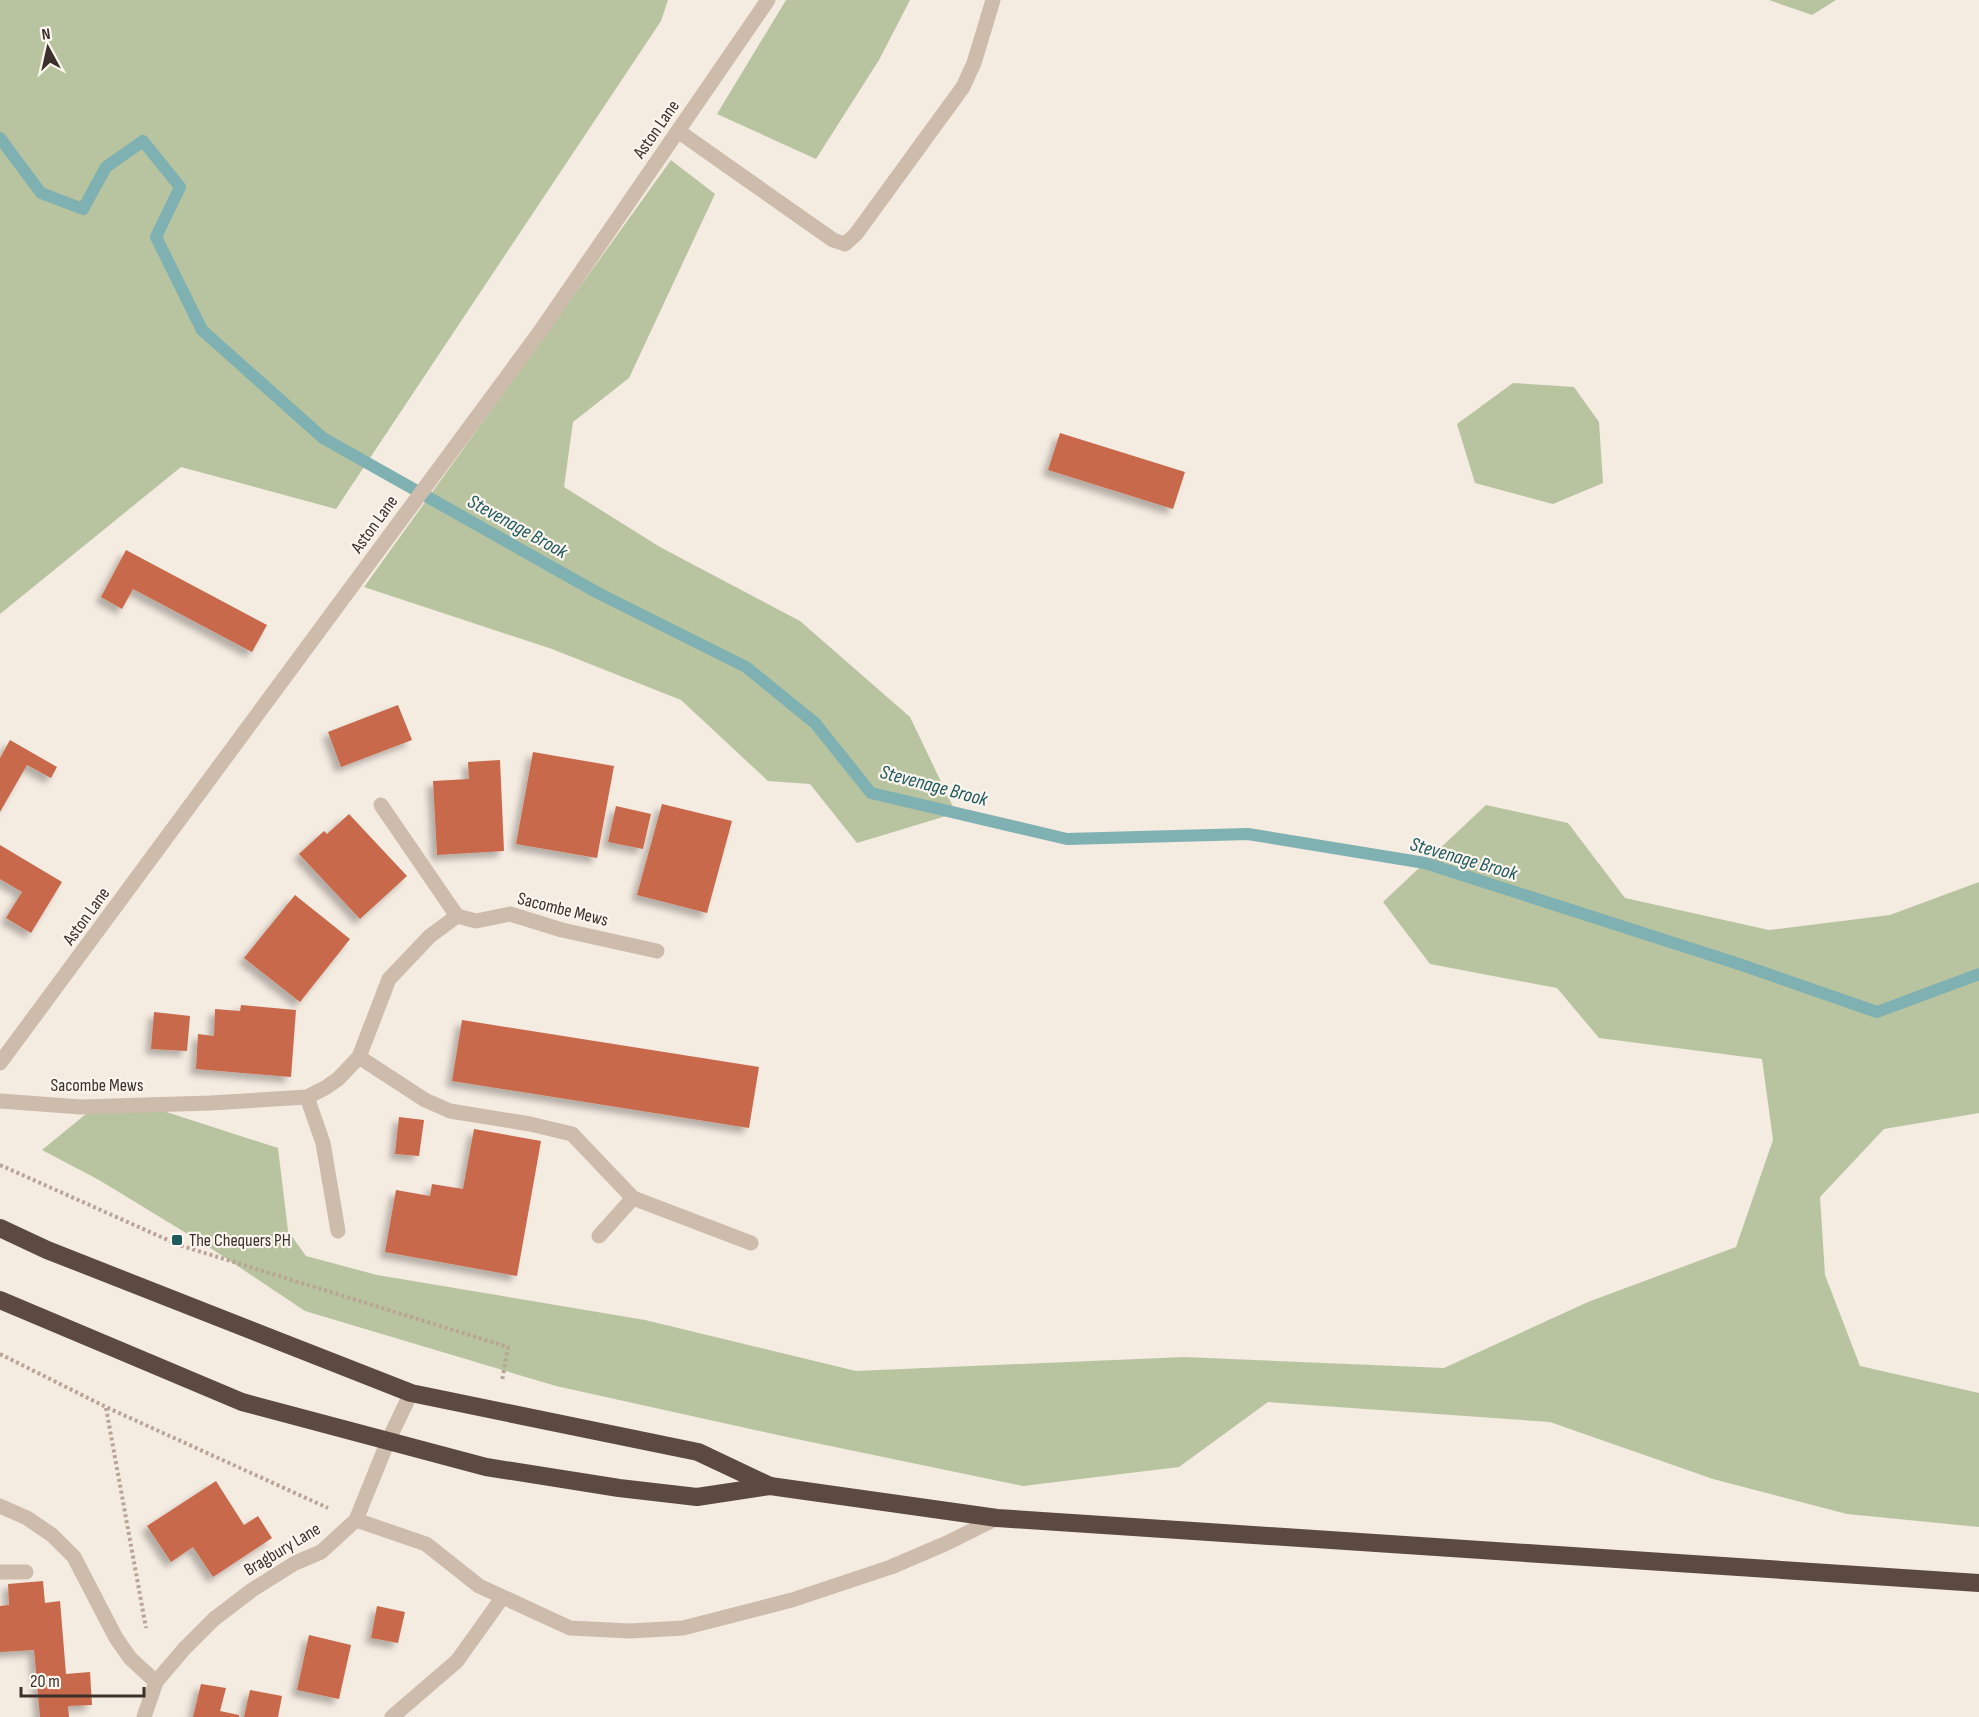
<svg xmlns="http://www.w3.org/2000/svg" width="1979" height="1717" font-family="'Sofia Sans Condensed',sans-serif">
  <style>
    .green { fill: #b8c4a0 }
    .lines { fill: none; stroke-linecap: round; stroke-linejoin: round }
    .stream { stroke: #7fb0b2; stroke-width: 12 }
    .building { fill: #c8694b; filter: url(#shadow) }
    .path { stroke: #b9a596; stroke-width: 4; stroke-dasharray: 3 3; stroke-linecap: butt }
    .minor { stroke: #cdbbac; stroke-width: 15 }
    .highway { stroke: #5c4a42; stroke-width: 18 }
    .poi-dot { fill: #1f5a5e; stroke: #fbf5ee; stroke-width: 2 }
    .labels { text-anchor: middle; stroke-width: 4.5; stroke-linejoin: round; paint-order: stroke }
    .street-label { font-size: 18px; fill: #3b302b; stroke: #fbf5ee }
    .poi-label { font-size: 18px; fill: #3b302b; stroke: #fbf5ee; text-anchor: start }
    .water-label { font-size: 20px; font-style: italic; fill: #1f5a5e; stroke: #fbf5ee }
  </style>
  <defs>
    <filter id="shadow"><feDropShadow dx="-5.5" dy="5.5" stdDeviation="3" flood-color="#0004"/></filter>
  </defs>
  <rect width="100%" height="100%" fill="#f4ebe1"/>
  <g class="green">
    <polygon points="0,0 668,0 661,21 336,509 181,467 0,614"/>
    <polygon points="786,0 910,0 879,60 816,159 717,114"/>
    <polygon points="1769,0 1836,0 1812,15"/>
    <polygon points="671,160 715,194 629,378 573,422 564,487 660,547 800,621 910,717 956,813 857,843 810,784 768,781 681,700 552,649 364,587"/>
    <polygon points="1513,383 1574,387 1599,422 1603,483 1553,504 1475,483 1457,424"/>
    <polygon points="1486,805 1568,823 1625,898 1769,930 1890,915 1979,882 1979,1113 1884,1129 1820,1197 1825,1275 1860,1366 1979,1393 1979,1527 1847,1514 1713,1479 1550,1422 1268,1402 1179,1467 1023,1486 787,1437 556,1386 305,1311 209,1247 99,1180 42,1150 92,1109 154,1108 278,1148 288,1231 306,1256 377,1275 645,1320 856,1371 1184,1357 1444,1368 1588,1302 1736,1247 1773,1140 1762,1059 1599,1038 1557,988 1430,964 1383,902"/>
  </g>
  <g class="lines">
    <polyline class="stream" points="0,138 41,193 83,209 106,167 143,141 180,187 156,237 202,330 323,438 598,593 746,667 815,723 871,793 1067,839 1248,834 1425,863 1742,965 1877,1012 1979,974"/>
  </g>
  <g class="building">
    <polygon points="1060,433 1185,472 1173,509 1048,470"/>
    <polygon points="126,550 267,625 252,652 133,589 122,609 101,597"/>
    <polygon points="398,705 412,740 341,767 328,732"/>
    <polygon points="10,740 57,767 51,778 27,765 0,812 0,758"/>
    <polygon points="533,752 614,766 597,858 516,844"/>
    <polygon points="500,760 504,851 437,855 433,781 469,779 468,762"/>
    <polygon points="662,804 732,821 707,913 637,895"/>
    <polygon points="616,806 651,814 643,849 608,842"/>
    <polygon points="349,814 407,876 360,919 299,854 324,831 327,834"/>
    <polygon points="0,845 62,882 31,933 6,918 22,892 0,879"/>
    <polygon points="295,895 350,939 300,1002 244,958"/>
    <polygon points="241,1005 296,1010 291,1077 196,1069 198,1034 214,1036 215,1009 240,1011"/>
    <polygon points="154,1012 190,1016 187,1051 151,1049"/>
    <polygon points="462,1020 759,1067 749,1128 452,1081"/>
    <polygon points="399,1117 424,1120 419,1156 395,1154"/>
    <polygon points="474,1129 541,1141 517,1276 385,1252 396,1190 430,1196 432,1184 463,1189"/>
    <polygon points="216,1481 244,1525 258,1516 272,1538 213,1577 193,1547 171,1562 147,1526"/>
    <polygon points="43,1581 45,1603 60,1601 66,1674 90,1672 92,1705 68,1706 69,1717 40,1717 34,1650 0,1652 0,1606 9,1605 8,1584"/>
    <polygon points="377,1606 405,1612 398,1643 371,1638"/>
    <polygon points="309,1635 351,1645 339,1699 297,1690"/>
    <polygon points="201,1684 226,1688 220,1711 239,1715 239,1717 193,1717"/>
    <polygon points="250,1690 282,1696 278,1717 244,1717"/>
  </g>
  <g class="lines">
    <g class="path">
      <polyline points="0,1165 179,1245 508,1347 502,1381"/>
      <polyline points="0,1354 106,1407 328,1508"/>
      <polyline points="106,1408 146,1628"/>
    </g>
    <g class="minor">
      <polyline points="678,131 833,240 845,244 856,234 963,87 974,63 993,0"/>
      <polyline points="381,805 457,916"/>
      <polyline points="359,1057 389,979 430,936 457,916 476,921 510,914 562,930 657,951"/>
      <polyline points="0,1063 539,333 768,0"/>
      <polyline points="307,1097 323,1143 338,1231"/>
      <polyline points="0,1101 81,1107 210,1103 307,1097 325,1088 338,1079 359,1057 425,1100 450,1111 530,1124 572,1134 633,1198 751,1243"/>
      <polyline points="599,1236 633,1198"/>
      <polyline points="0,1506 27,1518 52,1535 74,1557 116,1638 130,1658 156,1682"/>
      <polyline points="356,1520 426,1544 479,1586 570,1628 630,1631 683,1628 792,1600 891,1567 947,1543 997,1518"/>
      <polyline points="0,1572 26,1572"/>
      <polyline points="144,1717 156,1682 184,1649 214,1619 252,1590 295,1563 321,1552 356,1520 388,1441 411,1393"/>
      <polyline points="392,1717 457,1661 502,1598"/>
    </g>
    <g class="highway">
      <polyline points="0,1228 47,1250 411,1393 698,1452 770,1486"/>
      <polyline points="0,1300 242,1402 486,1467 619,1488 697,1497 770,1486 997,1518 1979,1583"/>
    </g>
  </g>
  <rect class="poi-dot" x="171" y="1234" width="12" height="12" rx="3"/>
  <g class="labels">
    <g class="street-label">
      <text transform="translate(656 129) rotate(-55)" y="6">Aston Lane</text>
      <text transform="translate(374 524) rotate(-54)" y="6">Aston Lane</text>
      <text transform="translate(563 909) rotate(14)" y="6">Sacombe Mews</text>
      <text transform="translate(86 916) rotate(-54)" y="6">Aston Lane</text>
      <text x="97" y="1091">Sacombe Mews</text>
      <text transform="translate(282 1549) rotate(-31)" y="6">Bragbury Lane</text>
    </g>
    <g class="poi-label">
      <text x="189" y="1246">The Chequers PH</text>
    </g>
    <g class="water-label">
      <text transform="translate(518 526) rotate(29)" y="7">Stevenage Brook</text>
      <text transform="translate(934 785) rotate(15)" y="7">Stevenage Brook</text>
      <text transform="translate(1464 858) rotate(16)" y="7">Stevenage Brook</text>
    </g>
  </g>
  <g transform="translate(48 48) rotate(352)" stroke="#fbf5ee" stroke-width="4.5" paint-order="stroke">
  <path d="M0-4.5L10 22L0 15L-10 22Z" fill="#3b302b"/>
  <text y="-9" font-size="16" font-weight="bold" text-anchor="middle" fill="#3b302b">N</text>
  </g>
  <path d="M21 1687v9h123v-9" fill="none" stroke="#3b302b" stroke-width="3"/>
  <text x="30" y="1687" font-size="18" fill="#3b302b" stroke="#fbf5ee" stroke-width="4.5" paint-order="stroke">20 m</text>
</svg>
